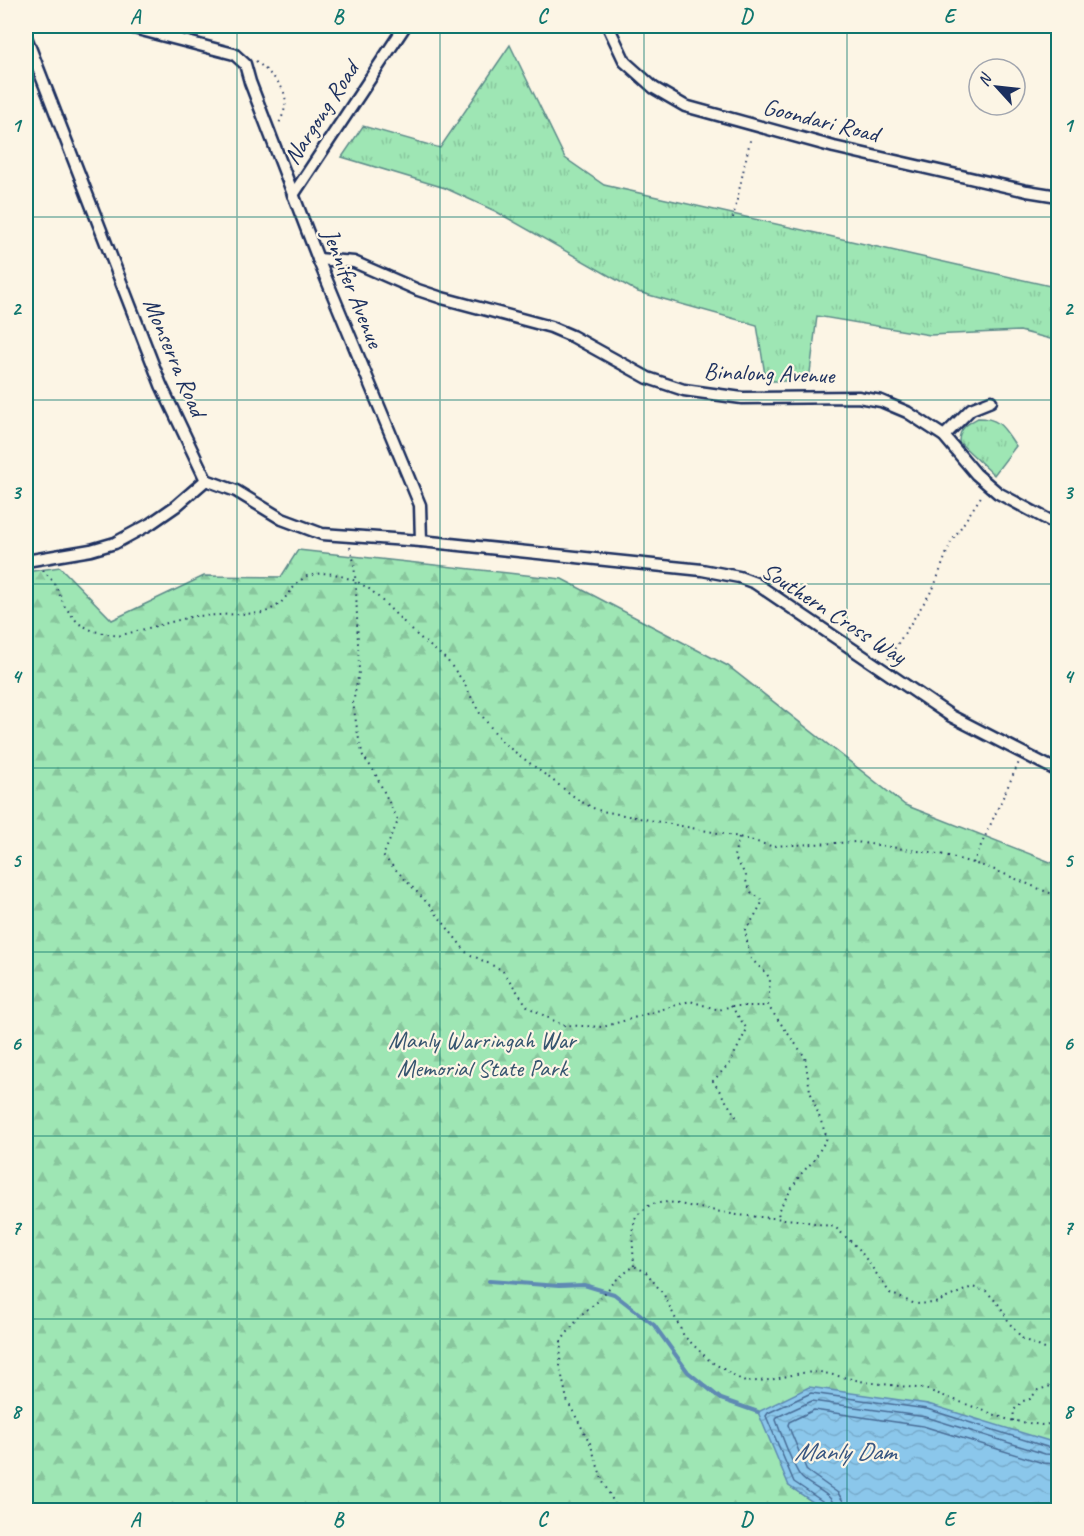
<svg xmlns="http://www.w3.org/2000/svg" width="1084" height="1536" font-family="Caveat,sans-serif">
  <style>
    .grass { fill: url(#grass-tufts); stroke: #5c8a89; stroke-width: 1.5 }
    .forest { fill: url(#forest-firs); stroke: #5c8a89; stroke-width: 1.5 }
    .water { fill: url(#water-waves); stroke: #5e8ab3; stroke-width: 1.5 }
    .lines { fill: none; stroke-linecap: round; stroke-linejoin: round }
    .shore { stroke: #486c96; stroke-width: 1.5 }
    .stream { stroke: #5e8ab3; stroke-width: 4 }
    .street-casing { stroke: #1b2f5e; stroke-width: 15 }
    .path { stroke: #1b2f5e; stroke-width: 2; stroke-dasharray: 1.5 4.5; stroke-linecap: butt }
    .street { stroke: #fcf5e5; stroke-width: 10 }
    .grid { fill: none; stroke: #0f766e; stroke-width: 1.5; stroke-opacity: 0.55 }
    .labels { text-anchor: middle; stroke-width: 4.5; stroke-linejoin: round; paint-order: stroke }
    .street-label { font-size: 24px; fill: #1b2f5e; stroke: #fcf5e5 }
    .park-label { font-size: 24px; fill: #35546f; stroke: #fcf5e5 }
    .water-label { font-size: 26px; font-style: italic; fill: #375581; stroke: #fcf5e5 }
    .neatline { fill: none; stroke: #0f766e; stroke-width: 2 }
    .grid-label { font-size: 20px; text-anchor: middle; font-weight: bold; fill: #0f766e }
  </style>
  <defs>
    <pattern id="grass-tufts" width="24" height="20" patternUnits="userSpaceOnUse" patternTransform="scale(1.5)"><rect width="24" height="20" fill="#9ee6b4"/><path d="M3 7l-1-3M5 7V3M7 7l1-3M15 17l-1-3M17 17v-4M19 17l1-3" fill="none" stroke="#88c69d"/></pattern>
    <pattern id="forest-firs" width="22" height="20" patternUnits="userSpaceOnUse" patternTransform="scale(1.5)"><rect width="22" height="20" fill="#9ee6b4"/><path d="M5 1l3.5 6h-7zM16 11l3.5 6h-7z" fill="#88c69d"/></pattern>
    <pattern id="water-waves" width="16" height="10" patternUnits="userSpaceOnUse" patternTransform="scale(1.5)"><rect width="16" height="10" fill="#8bc7eb"/><path d="M0 5q4-4 8 0t8 0" fill="none" stroke="#77abcc"/></pattern>
  </defs>
  <rect width="100%" height="100%" fill="#fcf5e5"/>
  <filter id="ink" filterUnits="userSpaceOnUse"><feTurbulence type="fractalNoise" baseFrequency=".0167" numOctaves="2"/><feDisplacementMap in="SourceGraphic" scale="12" xChannelSelector="R" yChannelSelector="G"/><feConvolveMatrix kernelMatrix="1 2 1 2 8 2 1 2 1" color-interpolation-filters="sRGB"/></filter>
  <g filter="url(#ink)">
    <g class="grass">
      <polygon points="510,45 565,158 604,185 1050,286 1057,278 1058,278 1058,341 1020,331 930,335 817,316 809,381 766,381 757,325 638,292 495,211 445,188 342,157 363,126 440,148"/>
      <path d="M978,418C1001,418 1004,429 1016,446L994,475L959,442C959,428 967,424 978,418Z"/>
    </g>
    <polygon class="forest" points="298,550 562,579 728,666 905,805 1058,865 1058,1442 1049,1441 789,1486 825,1510 26,1510 26,572 60,567 112,620 204,576 281,577"/>
    <polygon class="water" points="809,1387 928,1404 1049,1441 1058,1442 1058,1510 825,1510 789,1486 758,1412"/>
    <g class="lines">
      <g class="shore">
        <polyline points="828,1510 825,1503 794,1482 766,1416 768,1413 811,1393 927,1409 1047,1447 1058,1448"/>
        <path d="M835,1510C834,1493 813,1489 802,1478C795,1472 780,1431 776,1420L777,1417L812,1401L926,1417L1045,1454L1058,1455"/>
        <polyline points="844,1510 843,1501 838,1493 807,1471 788,1425 789,1422 814,1410 923,1426 1043,1463 1058,1464"/>
      </g>
      <polyline class="stream" points="489,1281 559,1286 584,1285 614,1294 654,1325 688,1372 721,1399 758,1412"/>
      <g class="street-casing">
        <g id="street">
          <polyline points="126,26 234,54 245,64 250,82 318,259 420,505 421,541"/>
          <polyline points="608,26 625,62 654,88 685,106 834,147 1027,191 1058,196"/>
          <polyline points="26,37 161,385 206,480 236,491 282,519 322,534 421,541 702,570 739,577 755,583 951,716 1058,771"/>
          <polyline points="293,195 405,26"/>
          <polyline points="318,259 354,262 418,290 442,298 551,327 572,336 648,378 684,390 742,398 858,397 881,401 907,412 944,436 976,474 998,493 1058,525"/>
          <polyline points="944,436 971,409 991,401"/>
          <polyline points="26,561 91,550 115,543 150,524 176,506 206,480"/>
        </g>
      </g>
      <g class="path">
        <path d="M256,61C279,82 296,93 278,125"/>
        <polyline points="733,218 751,136"/>
        <polyline points="1053,292 1058,270"/>
        <polyline points="350,547 354,562 356,589 359,672 353,703 358,735 363,756 374,771 398,821 383,856 431,907 467,953 502,970 528,1007 562,1025 603,1027 690,1001 719,1010 731,1006 768,1006"/>
        <polyline points="43,570 54,582 65,607 78,623 93,631 118,636 194,616 264,613 280,604 298,582 307,576 322,573 335,574 356,581 371,590 418,636 447,660 463,681 479,712 503,743 580,801 597,810 739,837 771,846 856,842 945,855 990,868 1042,890 1058,896"/>
        <polyline points="888,659 934,587 950,544 982,495"/>
        <polyline points="739,837 734,856 746,876 746,881 751,892 763,901 753,919 745,930 750,958 767,974 770,980 768,1006 805,1057 810,1091 827,1138 814,1160 800,1175 778,1211 779,1219"/>
        <polyline points="973,863 1019,762"/>
        <polyline points="731,1006 747,1029 730,1063 713,1081 737,1118"/>
        <polyline points="634,1266 632,1232 636,1216 651,1204 668,1202 737,1215 797,1220 835,1227 859,1249 890,1293 915,1304 935,1303 972,1287 986,1291 1000,1306 1010,1324 1023,1339 1058,1355"/>
        <polyline points="1013,1421 1014,1410 1023,1401 1030,1399 1038,1390 1054,1385 1056,1381 1051,1366 1055,1355"/>
        <polyline points="618,1510 603,1482 590,1443 567,1400 560,1367 561,1341 582,1314 597,1302 616,1280 634,1266 646,1272 664,1295 684,1336 710,1361 745,1382 770,1380 801,1373 820,1372 865,1382 925,1389 1009,1420 1041,1425 1058,1423"/>
      </g>
      <use href="#street" class="street"/>
    </g>
  </g>
  <path class="grid" d="M237,26V1510M440,26V1510M644,26V1510M847,26V1510M26,217H1058M26,400H1058M26,584H1058M26,768H1058M26,952H1058M26,1136H1058M26,1319H1058"/>
  <g class="labels">
    <g class="street-label">
      <text transform="translate(321 113) rotate(-57)" y="8">Nargong Road</text>
      <text transform="translate(821 120) rotate(14)" y="8">Goondari Road</text>
      <text transform="translate(353 288) rotate(68)" y="8">Jennifer Avenue</text>
      <text transform="translate(175 357) rotate(67)" y="8">Monserra Road</text>
      <text transform="translate(769 373) rotate(2)" y="8">Binalong Avenue</text>
      <text transform="translate(834 613) rotate(33)" y="8">Southern Cross Way</text>
    </g>
    <g class="park-label">
      <text x="482" y="1048">Manly Warringah War<tspan x="482" dy="28">Memorial State Park</tspan></text>
    </g>
    <g class="water-label">
      <text x="845" y="1460">Manly Dam</text>
    </g>
  </g>
  <rect width="1084" height="1536" fill="none" stroke="#fcf5e5" stroke-width="66"/>
  <g transform="translate(997 87) rotate(297)"><circle r="28" fill="#fcf5e5" stroke="#a2a6af" stroke-width="1.5"/>
  <path d="M0-4.5L10 22L0 15L-10 22Z" fill="#1b2f5e"/>
  <text y="-9" font-size="16" font-weight="bold" text-anchor="middle" fill="#1b2f5e">N</text>
  </g>
  <rect x="33" y="33" width="1018" height="1470" class="neatline"/>
  <g class="grid-label">
    <text x="135" y="23">A</text>
    <text x="338" y="23">B</text>
    <text x="542" y="23">C</text>
    <text x="746" y="23">D</text>
    <text x="949" y="23">E</text>
    <text x="16" y="132">1</text>
    <text x="1068" y="132">1</text>
    <text x="16" y="315">2</text>
    <text x="1068" y="315">2</text>
    <text x="16" y="499">3</text>
    <text x="1068" y="499">3</text>
    <text x="16" y="683">4</text>
    <text x="1068" y="683">4</text>
    <text x="16" y="867">5</text>
    <text x="1068" y="867">5</text>
    <text x="16" y="1050">6</text>
    <text x="1068" y="1050">6</text>
    <text x="16" y="1234">7</text>
    <text x="1068" y="1234">7</text>
    <text x="16" y="1418">8</text>
    <text x="1068" y="1418">8</text>
    <text x="135" y="1526">A</text>
    <text x="338" y="1526">B</text>
    <text x="542" y="1526">C</text>
    <text x="746" y="1526">D</text>
    <text x="949" y="1526">E</text>
  </g>
</svg>
